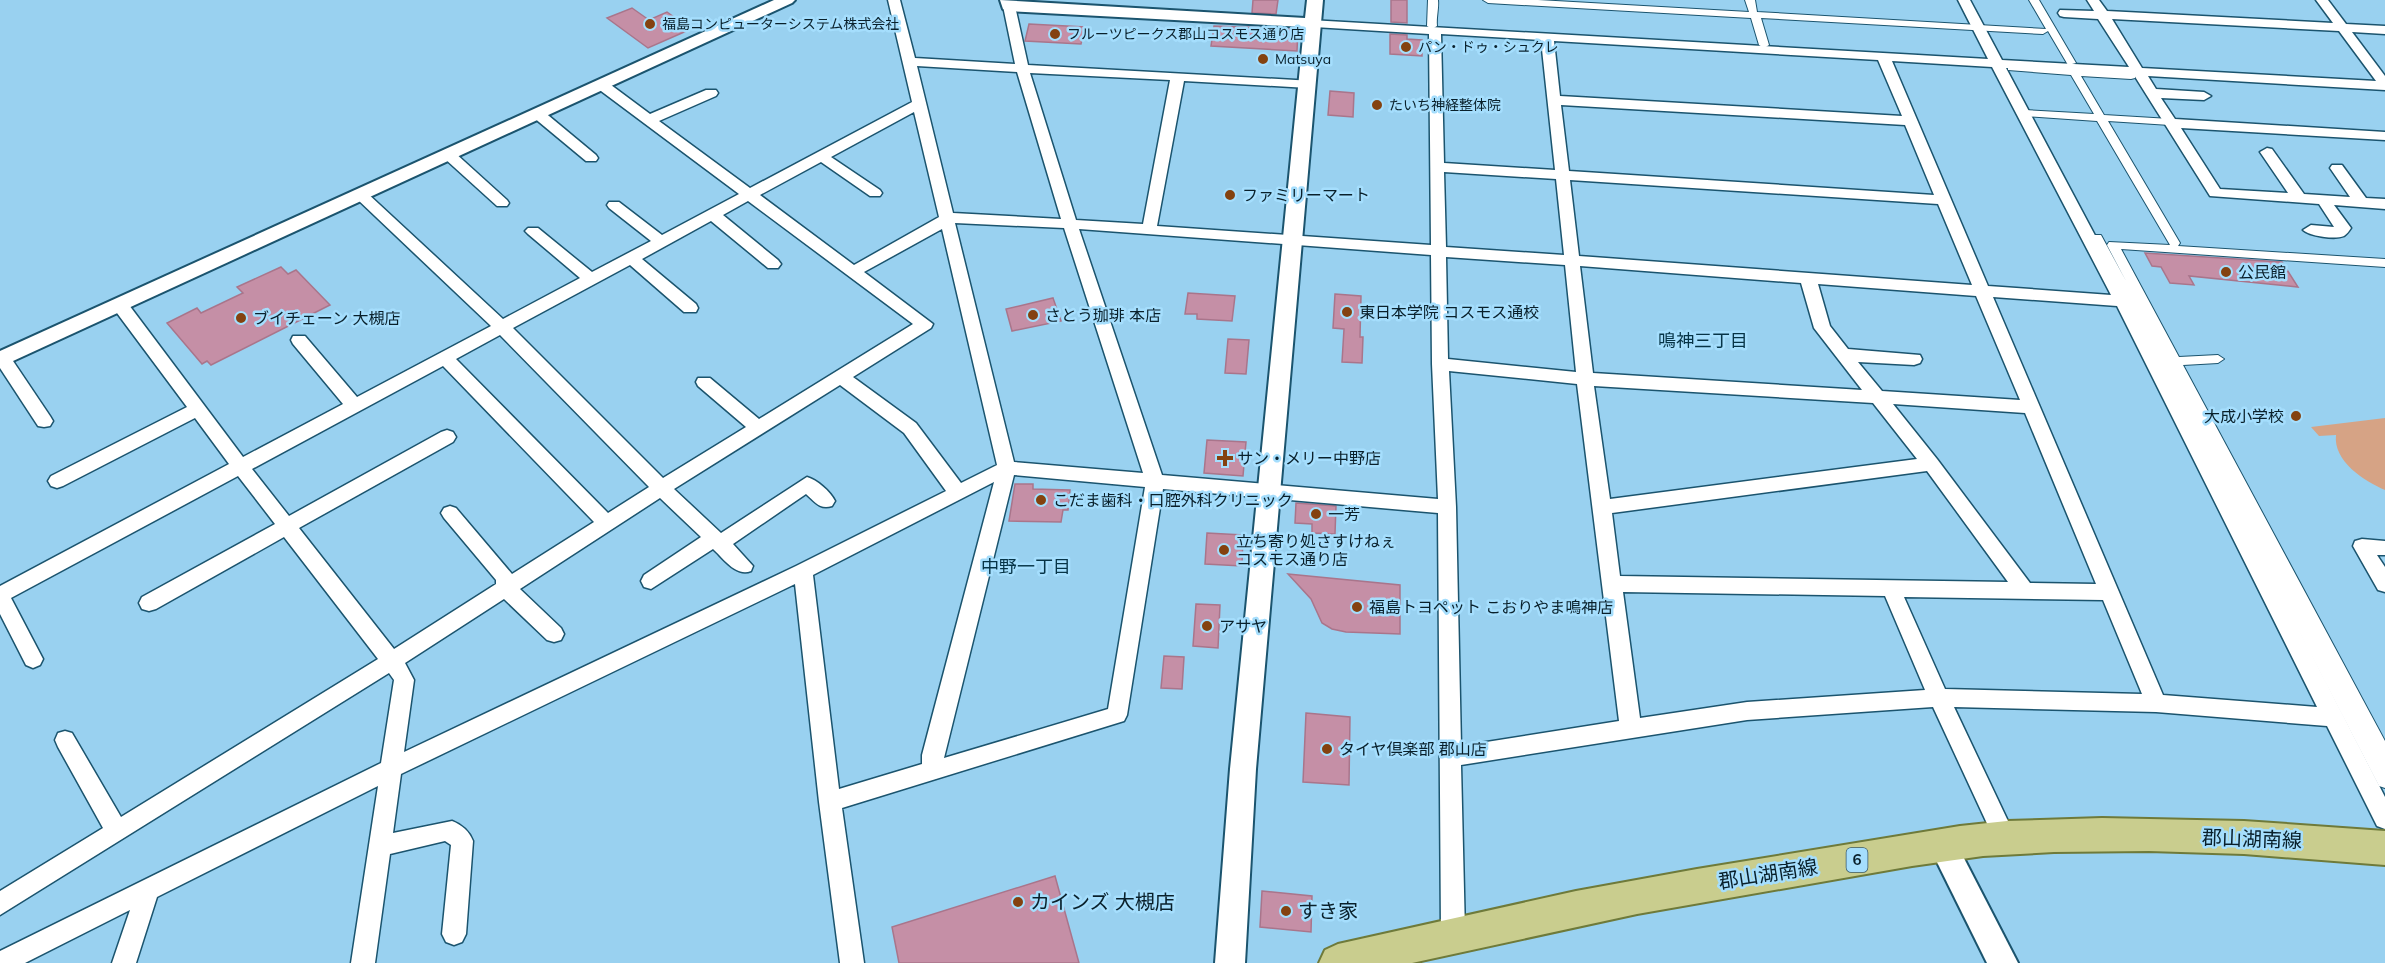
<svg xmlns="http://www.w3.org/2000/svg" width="2385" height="963" font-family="Mulish,'Noto Sans JP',sans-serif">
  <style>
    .green { fill: #d6a385 }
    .building { fill: #c58fa6; stroke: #a9758b; stroke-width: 1.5 }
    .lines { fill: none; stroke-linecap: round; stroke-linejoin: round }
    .pedestrian-casing { stroke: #1b546e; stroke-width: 2 }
    .minor-casing { stroke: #1b546e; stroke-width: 3 }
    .tertiary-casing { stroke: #1b546e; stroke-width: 4 }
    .primary-casing { stroke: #6e7a3a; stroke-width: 4 }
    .pedestrian { fill: #fff; fill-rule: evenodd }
    .minor { fill: #fff; fill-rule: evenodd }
    .tertiary { fill: #fff; fill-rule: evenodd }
    .primary { fill: #c9cd8e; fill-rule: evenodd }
    .poi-dot { fill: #844210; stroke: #a5defd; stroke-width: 2 }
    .labels { text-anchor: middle; stroke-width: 5; stroke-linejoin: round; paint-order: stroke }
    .far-poi-label { font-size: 14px; fill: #09202b; stroke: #a5defd; text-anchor: start }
    .shield { fill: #a5defd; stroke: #38596a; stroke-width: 1.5 }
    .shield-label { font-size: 15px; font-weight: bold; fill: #09202b }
    .poi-label { font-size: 16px; fill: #09202b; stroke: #a5defd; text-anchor: start }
    .neighbourhood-label { font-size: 18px; fill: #073447; stroke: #a5defd }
    .near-street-label { font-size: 20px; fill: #09202b; stroke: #a5defd }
    .near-poi-label { font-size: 20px; fill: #09202b; stroke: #a5defd; text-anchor: start }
  </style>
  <rect width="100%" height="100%" fill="#99d1f0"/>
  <path class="green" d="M2385,418V490C2364,481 2333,461 2336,435L2319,436L2311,427Z"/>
  <g class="building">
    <polygon points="1253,0 1278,0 1276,14 1252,13"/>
    <polygon points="1391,0 1407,0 1407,23 1391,22"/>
    <polygon points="632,8 649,20 667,12 691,29 648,48 607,18"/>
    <polygon points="1029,24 1085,27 1081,44 1025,41"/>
    <polygon points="1214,26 1298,29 1297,51 1211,46"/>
    <polygon points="1390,34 1407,35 1407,39 1422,40 1422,56 1390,54"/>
    <polygon points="1330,91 1354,93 1353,117 1328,115"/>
    <polygon points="2145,253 2282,262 2298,287 2189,276 2194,285 2170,283 2161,267 2152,266"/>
    <polygon points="281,267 288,274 296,270 330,305 211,365 207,361 202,364 167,323 197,308 201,313 243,293 237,287"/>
    <polygon points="1188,293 1235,296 1232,321 1197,319 1197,314 1185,314"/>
    <polygon points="1335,294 1361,296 1360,337 1363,337 1362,363 1342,362 1344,329 1333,328"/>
    <polygon points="1053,298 1061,321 1012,331 1006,309"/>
    <polygon points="1228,339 1249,340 1246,374 1225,373"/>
    <polygon points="1207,440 1246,442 1243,476 1204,473"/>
    <polygon points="1015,484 1033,484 1033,489 1070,490 1068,510 1063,510 1061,522 1009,521"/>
    <polygon points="1296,503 1336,506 1335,534 1312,533 1312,524 1295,523"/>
    <polygon points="1207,533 1243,535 1242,566 1205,564"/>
    <polygon points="1288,574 1400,585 1400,634 1346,632 1332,629 1322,623 1311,599"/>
    <polygon points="1196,604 1220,605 1218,648 1193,646"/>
    <polygon points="1164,656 1184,657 1182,689 1161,688"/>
    <polygon points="1306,713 1350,717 1349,785 1303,782"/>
    <polygon points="1055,876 1079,963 899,963 892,927"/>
    <polygon points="1262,891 1312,896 1311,932 1260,927"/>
  </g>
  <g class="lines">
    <g class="pedestrian-casing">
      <g id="pedestrian">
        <path d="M1428,0H1438C1439,8 1436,17 1437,26L1432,29L1427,26Z"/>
        <polygon points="1483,0 1538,0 1749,12 1745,0 1755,0 1757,12 2046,29 2029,0 2039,0 2076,63 2068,65 2048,31 2043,34 1761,18 1769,45 1764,48 1759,45 1751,18 1488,3"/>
        <polygon points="2012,65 2135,74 2135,78 2131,79 2081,76 2104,115 2170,119 2175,122 2170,125 2108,121 2180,243 2178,246 2385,259 2385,267 2121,249 2179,357 2218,355 2224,359 2218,363 2183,365 2385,741 2385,788 2379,786 2180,402 2091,238 2093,235 2101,235 2126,281 2107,245 2109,242 2170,245 2097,121 2024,116 2019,113 2024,110 2094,114 2071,75 2008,70 2008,66"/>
      </g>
    </g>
    <g class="minor-casing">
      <g id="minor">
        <path d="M888,0H900L915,58L1015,64L1003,6L1009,2L1015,6L1028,65L1313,81L1315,84L1308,88L1184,81L1157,226L1431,245L1429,34L1314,27L1310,26L1308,23L1310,20L1988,59L1958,0H1970L2002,60L2129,67L2098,19L2064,17L2060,16L2058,13L2060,10L2094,11L2087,0H2099L2107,11L2333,23L2316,0H2328L2346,24L2385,26V34L2352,32L2385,76V90L2148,76L2156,89L2204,92L2211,96L2204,100L2161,98L2175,119L2385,132V140L2181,128L2220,189L2288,193L2260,152L2267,148L2272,149L2304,194L2350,197L2330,168L2332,165H2342L2366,198L2385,199V209L2334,205L2351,228C2349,231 2347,234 2344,236C2335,240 2309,236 2303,230L2311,225L2334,227L2319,204L2210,196L2134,75L2006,68L2132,305L2385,797V829L2377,826L2327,726L2156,712L1954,707L2016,838L2013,845L2005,848L1997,845L1933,707L1747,720L1461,765L1465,933L1461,941L1453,944L1445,941L1441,933L1438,513L1163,489L1127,715L1124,721L842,808L864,963H840L819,802L795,584L401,774L393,833L452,821C462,825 469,831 473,841L466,934L462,942L454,945L446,942L442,934L451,845L445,841L390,854L375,963H351L378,786L157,897L136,963H112L130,910L25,963H0V951L381,763L394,680L389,673L0,915V891L103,828L58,747L55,740L58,733L65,731L72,733L121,817L378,659L284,537L156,609L149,611L142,609L139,603L142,597L275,524L238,476L11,598L43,659L40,665L33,668L26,665L0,614V586L229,464L195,418L63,486L57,488L51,486L48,481L51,476L187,407L114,309L112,305L114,301H126L243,457L343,404L293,344L291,340L293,336H305L357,397L491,326L356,198L354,195L356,192H366L503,319L580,278L528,234L525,231L528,228H538L592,272L651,241L609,208L607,205L609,202H619L662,235L739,194L597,88L595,85L597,82H607L650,114L706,90H716L718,93L716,96L659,121L750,188L912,102ZM2112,19L2339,31L2376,81L2142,68ZM1441,34L1541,40L1555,170L1444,163ZM1554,41L1878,60L1902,116L1560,96ZM1892,61L1992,67L2111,295L1988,286ZM917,66L1017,72L1061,219L953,213ZM1030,73L1170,80L1143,224L1076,220ZM1561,105L1905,125L1934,195L1569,171ZM914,112L939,217L854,265L760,195L821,162L870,196H880L882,193L880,190L831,157ZM1444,172L1556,179L1564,255L1446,247ZM1570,180L1938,204L1972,285L1579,256ZM748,201L913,324L759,419L710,378H698L696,382L698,386L746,427L663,478L513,328L630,265L684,312H696L698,308L696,304L642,259L711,221L768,268H778L781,264L778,260L723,215ZM955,223L1064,228L1143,473L1014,462ZM942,229L997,465L961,483L916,423L853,377L931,328L933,324L864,272ZM1079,229L1431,255L1432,364L1438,499L1162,475ZM1446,257L1565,265L1576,372L1448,359ZM1580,266L1801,283L1814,328L1862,390L1593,373ZM1818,284L1976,296L2020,400L1882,391L1858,362L1914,365L1920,363L1922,359L1920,355L1848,349L1830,326ZM1993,297L2117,306L2317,707L2163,695ZM500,335L649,487L608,513L456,359ZM443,366L594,522L512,574L456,508L450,506L444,508L441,513L444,518L496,580V584L394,649L299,528L453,442L456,437L453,432L447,430L441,432L289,516L252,469ZM1449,371L1577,384L1619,721L1461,746L1456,507ZM840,385L904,433L946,491L796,566L404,752L414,680L405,663L504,599L547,640L554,642L561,640L564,634L561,628L520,589L660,498L701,537L644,575L641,581L644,587L651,589L713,549C724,559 736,577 751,571L753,566L733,544L806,494C815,502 820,510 832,506L835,501C830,491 817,480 807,477L721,533L674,489ZM1594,386L1873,403L1917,459L1610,499ZM1893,404L2025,413L2096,584L2030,583L1937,459ZM1927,471L2008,582L1620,576L1612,513ZM1014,475L1145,487L1108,709L944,758ZM994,482L922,755V764L839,789L813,575ZM1623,592L1885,596L1925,690L1747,702L1640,718ZM1904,597L2103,600L2142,694L1945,689Z"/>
        <polygon points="538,110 543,111 596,155 598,158 596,161 586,161 533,117 531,114"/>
        <polygon points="449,151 454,152 507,200 509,203 507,206 497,206 444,158 442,155"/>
        <polygon points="3,353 9,355 50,416 53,421 50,426 44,427 38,426 0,368 0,354"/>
        <polygon points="2362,539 2385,541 2385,555 2377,555 2385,567 2385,592 2378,590 2353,546 2355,541"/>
      </g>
    </g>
    <g class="tertiary-casing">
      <g id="tertiary">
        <polygon points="774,0 795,0 792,3 0,367 0,351"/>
        <polygon points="1000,0 1305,18 1307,0 1323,0 1256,769 1245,963 1215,963 1230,769 1304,27 1009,11 1003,9"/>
        <polygon points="1943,833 1953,837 2018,963 1987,963 1929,846 1933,837"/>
      </g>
    </g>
    <g class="primary-casing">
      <polygon id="primary" points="2102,818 2244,821 2385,831 2385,865 2244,854 2149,851 2054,852 1983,856 1912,866 1637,914 1412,963 1319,963 1325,950 1338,944 1576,891 1697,869 1960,826 2007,821"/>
    </g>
    <use href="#pedestrian" class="pedestrian"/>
    <use href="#minor" class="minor"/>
    <use href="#tertiary" class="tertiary"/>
    <use href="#primary" class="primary"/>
  </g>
  <g class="poi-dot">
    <circle cx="650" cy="24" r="6"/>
    <circle cx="1055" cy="34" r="6"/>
    <circle cx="1406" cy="47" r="6"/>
    <circle cx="1263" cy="59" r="6"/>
    <circle cx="1377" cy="105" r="6"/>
    <circle cx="1230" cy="195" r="6"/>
    <circle cx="2226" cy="272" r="6"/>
    <circle cx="1347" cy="312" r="6"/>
    <circle cx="1033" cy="315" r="6"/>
    <circle cx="241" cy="318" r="6"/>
    <circle cx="2296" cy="416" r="6"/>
    <path d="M1222 449h6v6h6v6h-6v6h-6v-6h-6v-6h6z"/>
    <circle cx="1041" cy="500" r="6"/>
    <circle cx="1316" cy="514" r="6"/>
    <circle cx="1224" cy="550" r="6"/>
    <circle cx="1357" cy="607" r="6"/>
    <circle cx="1207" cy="626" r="6"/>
    <circle cx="1327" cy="749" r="6"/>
    <circle cx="1018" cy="902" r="6"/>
    <circle cx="1286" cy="911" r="6"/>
  </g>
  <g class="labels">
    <g class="far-poi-label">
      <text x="662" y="29">福島コンピューターシステム株式会社</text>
      <text x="1067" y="39">フルーツピークス郡山コスモス通り店</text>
      <text x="1418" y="52">パン・ドゥ・シュクレ</text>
      <text x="1275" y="64">Matsuya</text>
      <text x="1389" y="110">たいち神経整体院</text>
    </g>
    <rect class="shield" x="1846.5" y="848" width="21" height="24" rx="4.5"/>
    <g class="shield-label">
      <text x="1857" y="865">6</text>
    </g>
    <g class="poi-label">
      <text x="1242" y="201">ファミリーマート</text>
      <text x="2238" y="278">公民館</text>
      <text x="1359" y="318">東日本学院 コスモス通校</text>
      <text x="1045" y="321">さとう珈琲 本店</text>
      <text x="253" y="324">ブイチェーン 大槻店</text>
      <text x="2284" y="422" text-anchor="end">大成小学校</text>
      <text x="1237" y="464">サン・メリー中野店</text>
      <text x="1053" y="506">こだま歯科・口腔外科クリニック</text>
      <text x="1328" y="520">一芳</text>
      <text x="1236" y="547">立ち寄り処さすけねぇ<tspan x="1236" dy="18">コスモス通り店</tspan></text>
      <text x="1369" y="613">福島トヨペット こおりやま鳴神店</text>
      <text x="1219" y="632">アサヤ</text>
      <text x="1339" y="755">タイヤ倶楽部 郡山店</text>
    </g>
    <g class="neighbourhood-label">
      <text x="1703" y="347">鳴神三丁目</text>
      <text x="1026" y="573">中野一丁目</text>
    </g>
    <g class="near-street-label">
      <text transform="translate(2252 839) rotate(2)" y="7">郡山湖南線</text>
      <text transform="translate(1768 874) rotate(-9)" y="7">郡山湖南線</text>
    </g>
    <g class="near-poi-label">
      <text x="1030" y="909">カインズ 大槻店</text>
      <text x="1298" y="918">すき家</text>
    </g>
  </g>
</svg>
